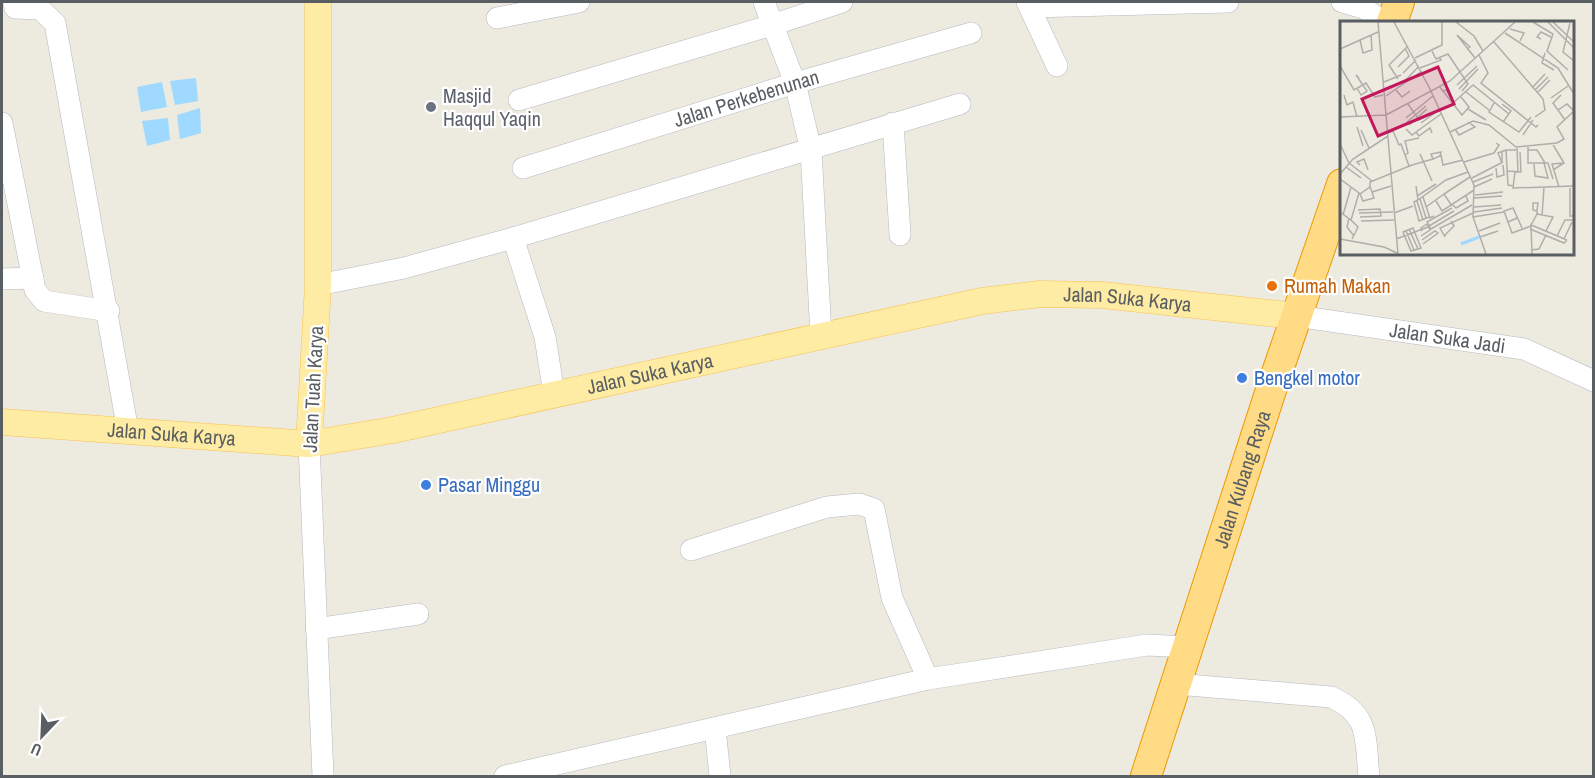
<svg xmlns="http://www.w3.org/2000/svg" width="1595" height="778" font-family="'Archivo Narrow',sans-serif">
  <rect width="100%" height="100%" fill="#edeae0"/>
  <path fill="#9fd9ff" d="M196,78L198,101L175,105L170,81Z
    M162,82L167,107L141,112L137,87Z
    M200,108L201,133L180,139L177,115Z
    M168,118L170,140L147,146L142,121Z"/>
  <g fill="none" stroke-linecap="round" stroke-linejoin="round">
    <g stroke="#b6b9be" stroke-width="22">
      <g id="minor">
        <path d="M14,2L15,8L40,9L55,23L128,431"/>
        <path d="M764,2L795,83L811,150L821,336"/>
        <path d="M1027,2L1057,66"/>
        <path d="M1342,2L1363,8L1385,22"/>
        <path d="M1030,7L1228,2"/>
        <path d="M497,18L579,2"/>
        <path d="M519,100L772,25L842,2"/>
        <path d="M2,123L35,290L44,301L109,311"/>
        <path d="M893,123L900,235"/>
        <path id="s1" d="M523,168L795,83L971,33"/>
        <path d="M513,238L545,337L554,394"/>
        <path d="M2,279L33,278"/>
        <path d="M318,285L404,268L513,238L960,104"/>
        <path id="s2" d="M1296,316L1524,349L1594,381"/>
        <path d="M309,444L323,776"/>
        <path d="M691,550L827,507L859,504L874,509L892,598L928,679"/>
        <path d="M316,629L418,614"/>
        <path d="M1176,684L1331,697C1370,714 1365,738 1369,776"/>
        <path d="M715,728L720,776"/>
        <path d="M505,776L928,679L1147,645L1188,647"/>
      </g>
    </g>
    <g stroke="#f9c24e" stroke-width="27">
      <g id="major">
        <path id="s3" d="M2,422L309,444L393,430L982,301L1040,294L1102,295L1296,316"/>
        <path d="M309,444L318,285V2"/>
      </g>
    </g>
    <g stroke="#e90" stroke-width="32">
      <g id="highway">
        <path d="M1392,22L1399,2"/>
        <path id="s4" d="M1146,776L1270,393L1342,184"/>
      </g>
    </g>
    <use href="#minor" stroke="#fff" stroke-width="21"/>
    <use href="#major" stroke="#ffeca4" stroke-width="26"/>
    <use href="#highway" stroke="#ffdb86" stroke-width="30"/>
  </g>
  <circle fill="#6b7280" stroke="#fff" stroke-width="2" cx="431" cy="107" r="6"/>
  <circle fill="#e8710a" stroke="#fff" stroke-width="2" cx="1272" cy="286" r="6"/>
  <g fill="#3f7fe0" stroke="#fff" stroke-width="2">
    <circle cx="1242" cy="378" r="6"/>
    <circle cx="426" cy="485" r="6"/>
  </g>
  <g text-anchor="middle" stroke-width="4.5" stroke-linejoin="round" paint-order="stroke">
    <g font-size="20" fill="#5b616d" stroke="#fff" text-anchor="start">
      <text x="443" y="103">Masjid<tspan x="443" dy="23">Haqqul Yaqin</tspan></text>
    </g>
    <g font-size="20" fill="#595e62" stroke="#fff">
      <text dy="7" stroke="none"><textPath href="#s1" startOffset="234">Jalan Perkebenunan</textPath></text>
      <text dy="7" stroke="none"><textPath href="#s3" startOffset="1142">Jalan Suka Karya</textPath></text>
      <text dy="7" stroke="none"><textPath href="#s2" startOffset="153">Jalan Suka Jadi</textPath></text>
      <text dy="7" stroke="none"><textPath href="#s3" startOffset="656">Jalan Suka Karya</textPath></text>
      <text transform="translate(313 389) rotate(-87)" y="7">Jalan Tuah Karya</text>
      <text dy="7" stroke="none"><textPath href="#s3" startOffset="170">Jalan Suka Karya</textPath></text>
      <text dy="7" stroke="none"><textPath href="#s4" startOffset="312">Jalan Kubang Raya</textPath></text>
    </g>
    <g font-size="20" fill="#c56008" stroke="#fff" text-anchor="start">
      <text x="1284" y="293">Rumah Makan</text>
    </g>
    <g font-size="20" fill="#366cbe" stroke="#fff" text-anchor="start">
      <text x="1254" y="385">Bengkel motor</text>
      <text x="438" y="492">Pasar Minggu</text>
    </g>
  </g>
  <g transform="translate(1340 21)">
    <rect width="234" height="234" fill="#edeae0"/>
    <path fill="none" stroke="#9fd9ff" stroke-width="3" d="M121,223L139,216"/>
    <path fill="none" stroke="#aeaeaa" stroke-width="1.5" d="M38,1L58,233M54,1L90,68M116,1L134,15L143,30M193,1L213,13L207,30L228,49M208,1L234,27M213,1L234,21M230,2L223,31L234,40M170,8L184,12L180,20M165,12L218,47L234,73M117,14L135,37M117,14L130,26L127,28M201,18L197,16L201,11L211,16M20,19L23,32L32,29L31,14M154,21L203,78L205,89L195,96M0,28L38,11M92,30L96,38L108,33L128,63L122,70M205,32L202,42L214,49M139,34L148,52L141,62L196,106L198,104M75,37L102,24V1M0,45L14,69L26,62L35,76L43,74M58,46L69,35L65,27M80,47L101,39L99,36M63,52L76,39M58,58L49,44L68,25M44,61L61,54M64,61L79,45M117,64L137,45M99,65L122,94L129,86L121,76M17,67L21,74L27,70L16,54L19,57M192,67L205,53M90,68L134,164L133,196L146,233M119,68L138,48M56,69L62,76L70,70M195,69L208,56M102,70L106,69L114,81M126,71L149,89M197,72L210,59M4,74L7,84L13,81L17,96M221,74L213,82L225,99M46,75L82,50M211,77L228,65M113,82L133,64L169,93M154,82L149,91L179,111L191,96M68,83L79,99L90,92M162,83L171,90L163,101M128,88L146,99M46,94L110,60L175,1M0,96L46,94M66,97L93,75M67,101L86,85M81,102L99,89M69,104L87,88M17,106L23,125M66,108L72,114L76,111L79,115L90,107L92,112M115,108L119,114L135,106L128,101M21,109L29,127M76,111L101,93M110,111L133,100L149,104L176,126L217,122L224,118L217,106L234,90L227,83L218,89M48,112L53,110L59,124M183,114L193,99M212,122L224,142L213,149M0,123L9,142M58,124L61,123L69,145M188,125V142H208L213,158M177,127L178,151M166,129L168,164L174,165M188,129H197L205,142M162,130V142L158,132L166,129H176M80,133L92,160M65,134L68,132L65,120L79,117M101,134L103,144L123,139M124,141L154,132L159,124L156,122M9,142L32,160M194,143L195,155L208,157L204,142M20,144L17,141L24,138L28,149M6,146L21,157M156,147L157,156L164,154L163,144M167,150L181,151L180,131M175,151L173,167L234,165M0,153L13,138L48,115M132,157L163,141M0,158L11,166L3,194M133,161L153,153M76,165L78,179L106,159L128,151M30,166V161L72,144L93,138L100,135L101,131L91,133L93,138M134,166L152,158M219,166L212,143L224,142M230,167V195H234M32,171L34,177L23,180L20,173L30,166L32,171L51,165M104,173L130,156M135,174L163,171M77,175L96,163M83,176L90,197L94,195M134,177L162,175M80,178L86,197M78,179L74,181L79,200L89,196M77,180L83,199M96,180L102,190L134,169M113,184L116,187L128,180L126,175M86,186L104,173L112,185M134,186L161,184M112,187L87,201L91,208L132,184M18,189L40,188L41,195L20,196M0,191L11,199L19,172L11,166M134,191L162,187M19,192L53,191M54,192L73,185M197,193L213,196L206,210M202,195L204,166M133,196L164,191M9,197L7,206L14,215M177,197L168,201L172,212L191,205M11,199L18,206L12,218M21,200L54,199M168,201L164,190L173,187L182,207M191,204L197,193V189L198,182H193V189L197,190M89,205L114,190M73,207L81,227L71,230L63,211ZM69,208L78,228M190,208L224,222L227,219M66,210L74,229M139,210L160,202M81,215L90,209L87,203L81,207L82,210M104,215L114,205L111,200M217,215L225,199H234M105,216L100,207L133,192M140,216L158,210M0,218L44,226L57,232M56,218L88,206M224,218L232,201M82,219L95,210L98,212L83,223M191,229L199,228L206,214M192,233L191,204L227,219"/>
    <path fill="#c2185b" fill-opacity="0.15" stroke="#c2185b" stroke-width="3" d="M98,46L114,83L38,115L22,78Z"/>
    <rect width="234" height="234" fill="none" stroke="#595e62" stroke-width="3"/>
  </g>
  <rect width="1595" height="778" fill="none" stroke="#595e62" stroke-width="6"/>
  <g transform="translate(42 736) rotate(203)" stroke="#ffffff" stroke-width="4.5" paint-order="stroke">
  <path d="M0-4.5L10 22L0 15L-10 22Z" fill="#595e62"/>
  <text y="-9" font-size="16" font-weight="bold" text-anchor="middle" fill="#595e62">U</text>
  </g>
</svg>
